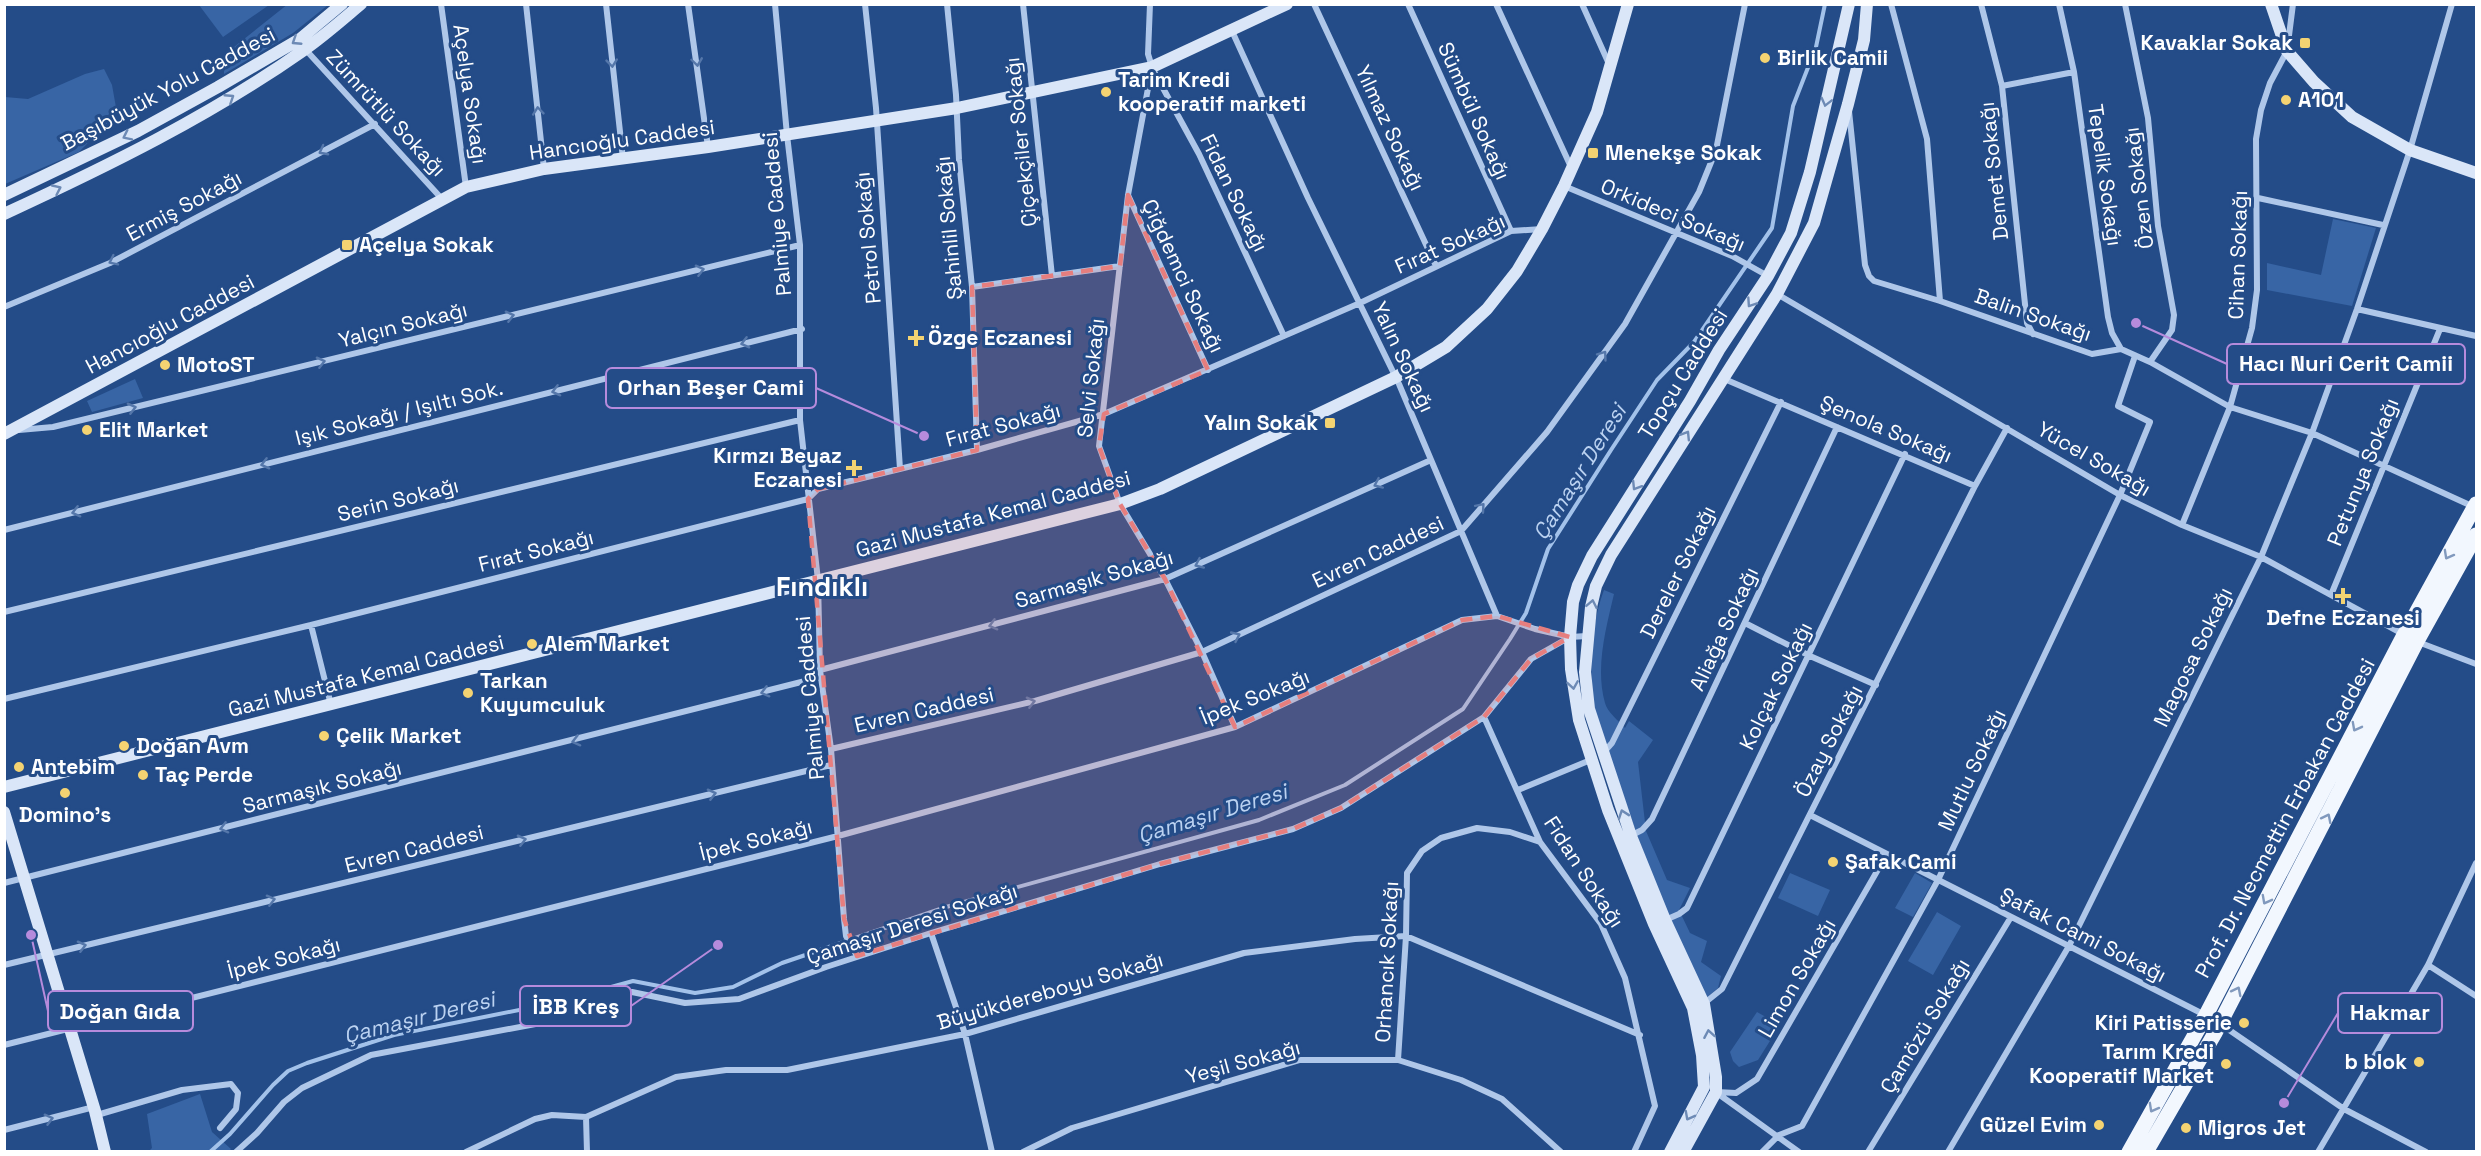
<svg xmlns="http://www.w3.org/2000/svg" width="2481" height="1156" font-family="'Space Grotesk',sans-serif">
  <rect width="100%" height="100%" fill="#244c88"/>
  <path fill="#3865a5" d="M288,4L328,5L293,33L224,74V55Z
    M199,5H269L223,37Z
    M104,69L112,85L117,113L79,152L5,184V97L28,99L85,74Z
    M2333,219L2376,228L2352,306L2267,290V263L2321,275Z
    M135,379L143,398L92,412L87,401Z
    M1604,590L1614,594C1606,628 1595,668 1605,703C1607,712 1619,721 1625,728L1629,721L1653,740L1638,762L1646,831L1667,880L1690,888L1679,910L1690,933L1707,941L1701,962L1721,976L1718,988L1706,998C1671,926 1642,853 1617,777C1609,755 1598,731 1594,707C1589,667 1590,628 1604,590Z
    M1790,873L1830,890L1818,916L1778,898Z
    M1915,873L1932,883L1913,917L1895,908Z
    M1937,912L1961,926L1933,975L1908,961Z
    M1757,1012L1780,1025L1758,1060L1739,1067L1733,1061L1730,1052Z
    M200,1094L212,1132L231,1149L228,1152L149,1151L152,1148L147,1114Z"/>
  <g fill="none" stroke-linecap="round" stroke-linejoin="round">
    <path stroke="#a3c2ea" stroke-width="4" d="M210,1152L230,1134L273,1085L288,1071L307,1063L394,1035L549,1004L633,981L695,993L733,987L782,963L946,907L1259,820L1345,785L1463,709L1510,639L1526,613L1548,549L1611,450L1657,380L1694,342L1772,228L1793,106L1816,47L1825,4"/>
    <path stroke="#afc7e9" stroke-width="6" d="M441,4L466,187
      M526,4L544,169
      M606,4L623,159
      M688,4L708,147
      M775,4L787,135L800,245V420L818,580L820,670L831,749L844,919L846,936L857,956
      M865,4L876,108L900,469
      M947,4L956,95L959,160L972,287L977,450
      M1023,4L1052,276
      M1150,4L1148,54L1152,67L1128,195L1099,446L1120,504L1165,579L1202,652L1235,727
      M1314,4L1436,266
      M1408,4L1511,231
      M1496,4L1571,167
      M1582,4L1609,64
      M1891,4L1927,139L1940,301
      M1981,4L2002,86L2027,323L2033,334
      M2059,4L2074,72L2108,317L2112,333L2121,349
      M2125,4L2148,118L2158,226L2174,315L2172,330L2150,362
      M1232,31L1308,198L1399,384L1497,616
      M305,49L442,199
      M1152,68L1199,154L1284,336
      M2002,86L2074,72
      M1849,111L1865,265L1869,276L1874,281L1940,301L2092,354L2121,349L2150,362L2230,407L2312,433L2474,507
      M1564,186L1732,256L1768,276
      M1128,195L1208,370
      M2258,198L2383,225
      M972,287L1120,266
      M1777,294L2120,495L2182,525L2261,557L2403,634
      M4,307L110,263L375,124
      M2357,309L2476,336
      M1722,378L1975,486
      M19,430L53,427L800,245
      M2182,525L2230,407L2252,328L2257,290L2256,139L2261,110L2270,83L2287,51L2293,4
      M4,530L802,329
      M2331,595L2440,329
      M4,612L800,420
      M1745,623L1810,656L1876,685
      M311,625L331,705
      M2418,642L2476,664
      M820,670L1165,579L1431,460
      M4,699L311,625L808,499L818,489L977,450L1104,414L1360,303L1511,231L1542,229
      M1484,717L1540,842L1601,924L1625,978L1655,1106L1634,1152
      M831,749L1035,701L1202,652L1461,531L1547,432L1625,324L1699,192L1716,150L1745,4
      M1604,752L1612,743L1781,402
      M1518,790L1593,759
      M1810,815L2205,1015
      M1630,836L1642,830L1652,819L1837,427
      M4,883L821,677
      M1663,921L1679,914L1687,908L1905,454
      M931,933L965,1034L992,1152
      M4,965L831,765
      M2428,965L2476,996
      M1702,1005L1722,989L1975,486L2007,428
      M2219,1023L2344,1109L2426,1152
      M4,1045L838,836L1235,727L1462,620L1497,616L1535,629L1570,637L1587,636
      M1398,1060L1406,936L1407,873L1422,851L1441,838L1477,828L1510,832L1540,842
      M1716,1092L1736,1093L1757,1079L1887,854
      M1717,1093L1799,1152
      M97,1115L182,1090L231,1084L238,1093L236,1109L220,1128
      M586,1117L587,1152
      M4,1130L94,1107
      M236,1152L257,1133L284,1102L302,1088L371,1055L562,1019L632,992L685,1003L739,999L826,967L931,933L1160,864L1293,829L1341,808L1484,717L1531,659L1570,637
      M466,1152L535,1119L552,1115L586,1117L676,1077L726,1070H787L965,1034L1244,953L1355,939L1406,936L1640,1035
      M1023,1152L1072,1128L1300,1060H1398L1461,1080L1502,1099L1561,1152
      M1762,1152L1779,1135L1802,1126L1938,880L2120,495L2150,422L2118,406L2135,356
      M1868,1152L2011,917
      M1948,1152L2069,946L2261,557L2312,433L2357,309L2410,150L2452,4
      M2318,1152L2428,965L2476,863"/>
    <path stroke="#dae6f8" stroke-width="12" d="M2271,4L2287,51L2314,82L2352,117L2410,150L2476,173
      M4,195L138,131L218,87L300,39L342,4
      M4,214C108,166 210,116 304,50C324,36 342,20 361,4
      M4,434L466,187L544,169L708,147L957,108L1152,67L1287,4
      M4,787L1120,504L1160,489L1396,377L1446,347L1487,309L1517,271L1542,229L1564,186L1597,112L1628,4
      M4,812L95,1111L105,1152
      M1670,1152L1704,1087L1702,1055L1693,1008L1654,924L1608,810L1579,720L1571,669L1570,637L1573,602L1578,585L1592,556L1690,401L1719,350L1768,276L1791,233L1810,172L1849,4
      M1683,1152L1716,1092V1077L1704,1004L1665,920L1631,836L1589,709L1585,672L1591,607L1596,586L1611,555L1777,294L1814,223L1848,104L1864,40L1867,4"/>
    <path stroke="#f2f7fe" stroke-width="15" d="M2129,1152L2206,1015L2404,635L2476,504
      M2146,1152L2215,1033L2417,641L2476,535"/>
  </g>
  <defs><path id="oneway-chevron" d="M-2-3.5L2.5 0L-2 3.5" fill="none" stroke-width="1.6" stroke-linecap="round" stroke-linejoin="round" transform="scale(1.5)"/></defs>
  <g stroke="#6d8ab5">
    <use href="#oneway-chevron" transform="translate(296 41) rotate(147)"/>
    <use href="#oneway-chevron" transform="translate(230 98) rotate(-33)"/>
    <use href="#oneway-chevron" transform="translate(1826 102) rotate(104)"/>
    <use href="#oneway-chevron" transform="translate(127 136) rotate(154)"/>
    <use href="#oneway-chevron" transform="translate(57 189) rotate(-25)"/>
    <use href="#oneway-chevron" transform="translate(1751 303) rotate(124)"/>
    <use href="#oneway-chevron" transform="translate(1686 435) rotate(-58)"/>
    <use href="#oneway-chevron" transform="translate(1636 486) rotate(122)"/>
    <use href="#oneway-chevron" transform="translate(1592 604) rotate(-79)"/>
    <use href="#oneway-chevron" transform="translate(1573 685) rotate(81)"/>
    <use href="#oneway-chevron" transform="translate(1623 814) rotate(-109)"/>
    <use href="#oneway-chevron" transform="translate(1709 1034) rotate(-100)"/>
    <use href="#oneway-chevron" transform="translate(1689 1116) rotate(118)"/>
  </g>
  <g stroke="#57a">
    <use href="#oneway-chevron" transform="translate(697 62) rotate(82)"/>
    <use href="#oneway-chevron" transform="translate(612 63) rotate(84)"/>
    <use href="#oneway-chevron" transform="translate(538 111) rotate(-96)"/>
    <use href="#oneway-chevron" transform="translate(323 151) rotate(152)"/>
    <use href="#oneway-chevron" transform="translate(113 261) rotate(154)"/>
    <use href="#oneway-chevron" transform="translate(700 270) rotate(-14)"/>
    <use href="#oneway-chevron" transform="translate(510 316) rotate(-14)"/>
    <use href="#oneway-chevron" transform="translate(745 343) rotate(166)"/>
    <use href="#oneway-chevron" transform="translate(1603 355) rotate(-54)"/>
    <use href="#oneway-chevron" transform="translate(321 362) rotate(-14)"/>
    <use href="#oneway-chevron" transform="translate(556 391) rotate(166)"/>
    <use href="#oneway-chevron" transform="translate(132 408) rotate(-14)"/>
    <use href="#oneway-chevron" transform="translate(265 464) rotate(166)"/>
    <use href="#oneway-chevron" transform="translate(1378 484) rotate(156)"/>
    <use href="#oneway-chevron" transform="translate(1481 507) rotate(-49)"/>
    <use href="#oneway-chevron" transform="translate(76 512) rotate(166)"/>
    <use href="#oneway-chevron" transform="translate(1199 564) rotate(156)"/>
    <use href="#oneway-chevron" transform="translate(993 625) rotate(165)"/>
    <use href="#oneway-chevron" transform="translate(1236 636) rotate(-25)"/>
    <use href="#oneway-chevron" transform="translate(765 692) rotate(165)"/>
    <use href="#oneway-chevron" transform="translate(1031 702) rotate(-14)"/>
    <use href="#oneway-chevron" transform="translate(576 741) rotate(166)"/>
    <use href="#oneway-chevron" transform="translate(712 794) rotate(-14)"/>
    <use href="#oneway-chevron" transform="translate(224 828) rotate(166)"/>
    <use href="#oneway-chevron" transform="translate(522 840) rotate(-14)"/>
    <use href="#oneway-chevron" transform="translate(271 900) rotate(-14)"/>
    <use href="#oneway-chevron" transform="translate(82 946) rotate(-14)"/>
    <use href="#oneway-chevron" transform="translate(49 1119) rotate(-15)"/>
  </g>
  <g stroke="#8199bd">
    <use href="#oneway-chevron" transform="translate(2448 555) rotate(119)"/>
    <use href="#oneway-chevron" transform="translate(2356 727) rotate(118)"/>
    <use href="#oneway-chevron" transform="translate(2327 818) rotate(-63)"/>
    <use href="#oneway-chevron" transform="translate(2266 900) rotate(118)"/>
    <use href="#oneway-chevron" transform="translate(2237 991) rotate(-63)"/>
    <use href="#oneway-chevron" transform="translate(2153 1108) rotate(119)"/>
  </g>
  <path fill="#e67e7e" fill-opacity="0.2" stroke="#e67e7e" stroke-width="4.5" stroke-dasharray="12 8" stroke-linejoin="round" d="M1128,195L1208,370L1104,414L1099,446L1120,504L1165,579L1235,727L1462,620L1497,616L1570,637L1531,659L1484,717L1341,808L1293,829L1160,864L857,956L844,919L808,499L818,489L977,450L972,287L1120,266Z"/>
  <g fill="#f4d372" stroke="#244c88" stroke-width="2">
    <rect x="2299" y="37" width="12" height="12" rx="3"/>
    <circle cx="1765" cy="58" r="6"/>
    <circle cx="1106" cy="92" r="6"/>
    <circle cx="2286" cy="100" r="6"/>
    <rect x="1587" y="147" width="12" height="12" rx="3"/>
    <rect x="341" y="239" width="12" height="12" rx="3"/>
    <path d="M913 329h6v6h6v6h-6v6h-6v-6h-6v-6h6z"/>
    <circle cx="165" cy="365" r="6"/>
    <rect x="1324" y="417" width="12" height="12" rx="3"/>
    <circle cx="87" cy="430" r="6"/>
    <path d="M851 459h6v6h6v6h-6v6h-6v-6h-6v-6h6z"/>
    <path d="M2340 587h6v6h6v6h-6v6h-6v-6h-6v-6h6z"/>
    <circle cx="532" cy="644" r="6"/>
    <circle cx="468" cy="693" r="6"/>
    <circle cx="324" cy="736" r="6"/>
    <circle cx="124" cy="746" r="6"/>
    <circle cx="19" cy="767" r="6"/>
    <circle cx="143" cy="775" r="6"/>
    <circle cx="65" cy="793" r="6"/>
    <circle cx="1833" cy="862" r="6"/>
    <circle cx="2244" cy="1023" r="6"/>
    <circle cx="2419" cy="1062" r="6"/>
    <circle cx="2226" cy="1064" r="6"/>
    <circle cx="2099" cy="1125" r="6"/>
    <circle cx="2186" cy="1128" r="6"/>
  </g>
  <g text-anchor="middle" stroke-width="6" stroke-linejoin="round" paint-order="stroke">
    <g font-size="21" font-weight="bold" fill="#fff" stroke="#244c88" text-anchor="start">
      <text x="2293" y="50" text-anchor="end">Kavaklar Sokak</text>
      <text x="1777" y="65">Birlik Camii</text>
      <text x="1118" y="87">Tarim Kredi<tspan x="1118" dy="24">kooperatif marketi</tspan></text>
      <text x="2298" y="107">A101</text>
      <text x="1605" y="160">Menekşe Sokak</text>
      <text x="359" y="252">Açelya Sokak</text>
      <text x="928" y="345">Özge Eczanesi</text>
      <text x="177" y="372">MotoST</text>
      <text x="1318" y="430" text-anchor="end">Yalın Sokak</text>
      <text x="99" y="437">Elit Market</text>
      <text x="842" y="463" text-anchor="end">Kırmzı Beyaz<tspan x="842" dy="24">Eczanesi</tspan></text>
      <text x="2343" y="625" text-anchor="middle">Defne Eczanesi</text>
      <text x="544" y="651">Alem Market</text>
      <text x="480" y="688">Tarkan<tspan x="480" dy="24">Kuyumculuk</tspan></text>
      <text x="336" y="743">Çelik Market</text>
      <text x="136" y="753">Doğan Avm</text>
      <text x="31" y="774">Antebim</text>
      <text x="155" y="782">Taç Perde</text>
      <text x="65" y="822" text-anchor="middle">Domino's</text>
      <text x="1845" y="869">Şafak Cami</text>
      <text x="2232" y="1030" text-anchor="end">Kiri Patisserie</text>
      <text x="2214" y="1059" text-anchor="end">Tarım Kredi<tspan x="2214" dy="24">Kooperatif Market</tspan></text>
      <text x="2407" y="1069" text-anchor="end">b blok</text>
      <text x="2087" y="1132" text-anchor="end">Güzel Evim</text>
      <text x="2198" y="1135">Migros Jet</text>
    </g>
    <g font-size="21" fill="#fff" stroke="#244c88">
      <text transform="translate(168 89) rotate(-28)" y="7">Başıbüyük Yolu Caddesi</text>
      <text transform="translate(470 94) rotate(82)" y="7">Açelya Sokağı</text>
      <text transform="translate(1474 111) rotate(66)" y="7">Sümbül Sokağı</text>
      <text transform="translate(386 113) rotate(47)" y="7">Zümrütlü Sokağı</text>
      <text transform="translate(1390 128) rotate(65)" y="7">Yılmaz Sokağı</text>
      <text transform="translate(622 140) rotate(-8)" y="7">Hancıoğlu Caddesi</text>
      <text transform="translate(1021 142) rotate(-96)" y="7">Çiçekçiler Sokağı</text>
      <text transform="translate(1994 171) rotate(-96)" y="7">Demet Sokağı</text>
      <text transform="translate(2105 175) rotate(82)" y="7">Tepelik Sokağı</text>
      <text transform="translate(2139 188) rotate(-97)" y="7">Özen Sokağı</text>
      <text transform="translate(1234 193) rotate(64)" y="7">Fidan Sokağı</text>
      <text transform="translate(184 206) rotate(-28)" y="7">Ermiş Sokağı</text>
      <text transform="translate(777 214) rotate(-95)" y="7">Palmiye Caddesi</text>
      <text transform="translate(1673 215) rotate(23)" y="7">Orkideci Sokağı</text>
      <text transform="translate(949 228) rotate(-95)" y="7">Şahinlil Sokağı</text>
      <text transform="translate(868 238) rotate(-95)" y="7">Petrol Sokağı</text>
      <text transform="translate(1450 244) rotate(-24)" y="7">Fırat Sokağı</text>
      <text transform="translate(2238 255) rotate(-88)" y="7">Cihan Sokağı</text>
      <text transform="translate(1183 276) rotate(65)" y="7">Çiğdemci Sokağı</text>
      <text transform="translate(2033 315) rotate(19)" y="7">Balin Sokağı</text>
      <text transform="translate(170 324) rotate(-28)" y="7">Hancıoğlu Caddesi</text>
      <text transform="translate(403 325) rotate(-14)" y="7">Yalçın Sokağı</text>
      <text transform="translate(1403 357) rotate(65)" y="7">Yalın Sokağı</text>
      <text transform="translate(1683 374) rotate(-58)" y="7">Topçu Caddesi</text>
      <text transform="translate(1091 378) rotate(-84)" y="7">Selvi Sokağı</text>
      <text transform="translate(399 413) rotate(-14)" y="7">Işık Sokağı / Işıltı Sok.</text>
      <text transform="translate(1003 425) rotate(-15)" y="7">Fırat Sokağı</text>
      <text transform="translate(1886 429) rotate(23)" y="7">Şenola Sokağı</text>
      <text transform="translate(2094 459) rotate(30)" y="7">Yücel Sokağı</text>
      <text transform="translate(2363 472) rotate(-68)" y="7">Petunya Sokağı</text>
      <text transform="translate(398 500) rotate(-14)" y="7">Serin Sokağı</text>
      <text transform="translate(993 514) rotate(-15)" y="7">Gazi Mustafa Kemal Caddesi</text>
      <text transform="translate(536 551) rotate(-14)" y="7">Fırat Sokağı</text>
      <text transform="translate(1378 552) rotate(-25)" y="7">Evren Caddesi</text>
      <text transform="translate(1678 572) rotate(-64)" y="7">Dereler Sokağı</text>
      <text transform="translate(1094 579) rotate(-16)" y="7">Sarmaşık Sokağı</text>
      <text transform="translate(1724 629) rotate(-65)" y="7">Aliağa Sokağı</text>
      <text transform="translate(2193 657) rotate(-64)" y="7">Magosa Sokağı</text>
      <text transform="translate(366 676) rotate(-14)" y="7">Gazi Mustafa Kemal Caddesi</text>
      <text transform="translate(1776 686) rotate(-64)" y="7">Kolçak Sokağı</text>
      <text transform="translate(1255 697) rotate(-22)" y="7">İpek Sokağı</text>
      <text transform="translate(810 698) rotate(-95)" y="7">Palmiye Caddesi</text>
      <text transform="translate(924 710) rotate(-13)" y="7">Evren Caddesi</text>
      <text transform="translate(1829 741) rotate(-63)" y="7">Özay Sokağı</text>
      <text transform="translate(1972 770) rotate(-65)" y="7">Mutlu Sokağı</text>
      <text transform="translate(322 787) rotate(-14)" y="7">Sarmaşık Sokağı</text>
      <text transform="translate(2285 818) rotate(-62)" y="7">Prof. Dr. Necmettin Erbakan Caddesi</text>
      <text transform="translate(756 840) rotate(-14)" y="7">İpek Sokağı</text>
      <text transform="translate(414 849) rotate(-14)" y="7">Evren Caddesi</text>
      <text transform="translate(1584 872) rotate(57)" y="7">Fidan Sokağı</text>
      <text transform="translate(912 924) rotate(-18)" y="7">Çamaşır Deresi Sokağı</text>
      <text transform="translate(2083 935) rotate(27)" y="7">Şafak Cami Sokağı</text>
      <text transform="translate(284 958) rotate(-14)" y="7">İpek Sokağı</text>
      <text transform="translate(1387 962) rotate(-87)" y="7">Orhancık Sokağı</text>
      <text transform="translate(1797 978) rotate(-60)" y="7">Limon Sokağı</text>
      <text transform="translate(1050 991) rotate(-16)" y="7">Büyükdereboyu Sokağı</text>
      <text transform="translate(1925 1026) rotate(-59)" y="7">Çamözü Sokağı</text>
      <text transform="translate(1243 1062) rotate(-15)" y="7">Yeşil Sokağı</text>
    </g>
    <g font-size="22" font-style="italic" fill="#bbd2f1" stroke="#244c88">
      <text transform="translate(1579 472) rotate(-58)" y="8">Çamaşır Deresi</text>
      <text transform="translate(1212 813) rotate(-17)" y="8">Çamaşır Deresi</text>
      <text transform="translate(419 1017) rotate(-14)" y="8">Çamaşır Deresi</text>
    </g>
    <g font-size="27" font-weight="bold" fill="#fff" stroke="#244c88">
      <text x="822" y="596">Fındıklı</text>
    </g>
  </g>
  <path fill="none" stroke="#b68bdc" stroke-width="2" d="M2136 323L2227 364M924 436L816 388M718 945L631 1006M31 935L48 1011M2284 1103L2338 1013"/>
  <g fill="#b68bdc" stroke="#244c88" stroke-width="2">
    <circle cx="2136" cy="323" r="6"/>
    <circle cx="924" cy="436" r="6"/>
    <circle cx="718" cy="945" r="6"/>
    <circle cx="31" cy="935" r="6"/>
    <circle cx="2284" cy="1103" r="6"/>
  </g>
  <g fill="#244c88" stroke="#b68bdc" stroke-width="2">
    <rect x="2227" y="344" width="238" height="40" rx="6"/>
    <rect x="606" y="368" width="210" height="40" rx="6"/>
    <rect x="520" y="986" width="111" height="40" rx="6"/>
    <rect x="48" y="991" width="145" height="40" rx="6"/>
    <rect x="2338" y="993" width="104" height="40" rx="6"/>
  </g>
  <g font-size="22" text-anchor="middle" font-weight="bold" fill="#fff">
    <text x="2346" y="371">Hacı Nuri Cerit Camii</text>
    <text x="711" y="395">Orhan Beşer Cami</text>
    <text x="576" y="1014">İBB Kreş</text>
    <text x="120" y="1019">Doğan Gıda</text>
    <text x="2390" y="1020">Hakmar</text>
  </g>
  <rect width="2481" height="1156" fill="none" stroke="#ffffff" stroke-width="12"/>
</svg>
